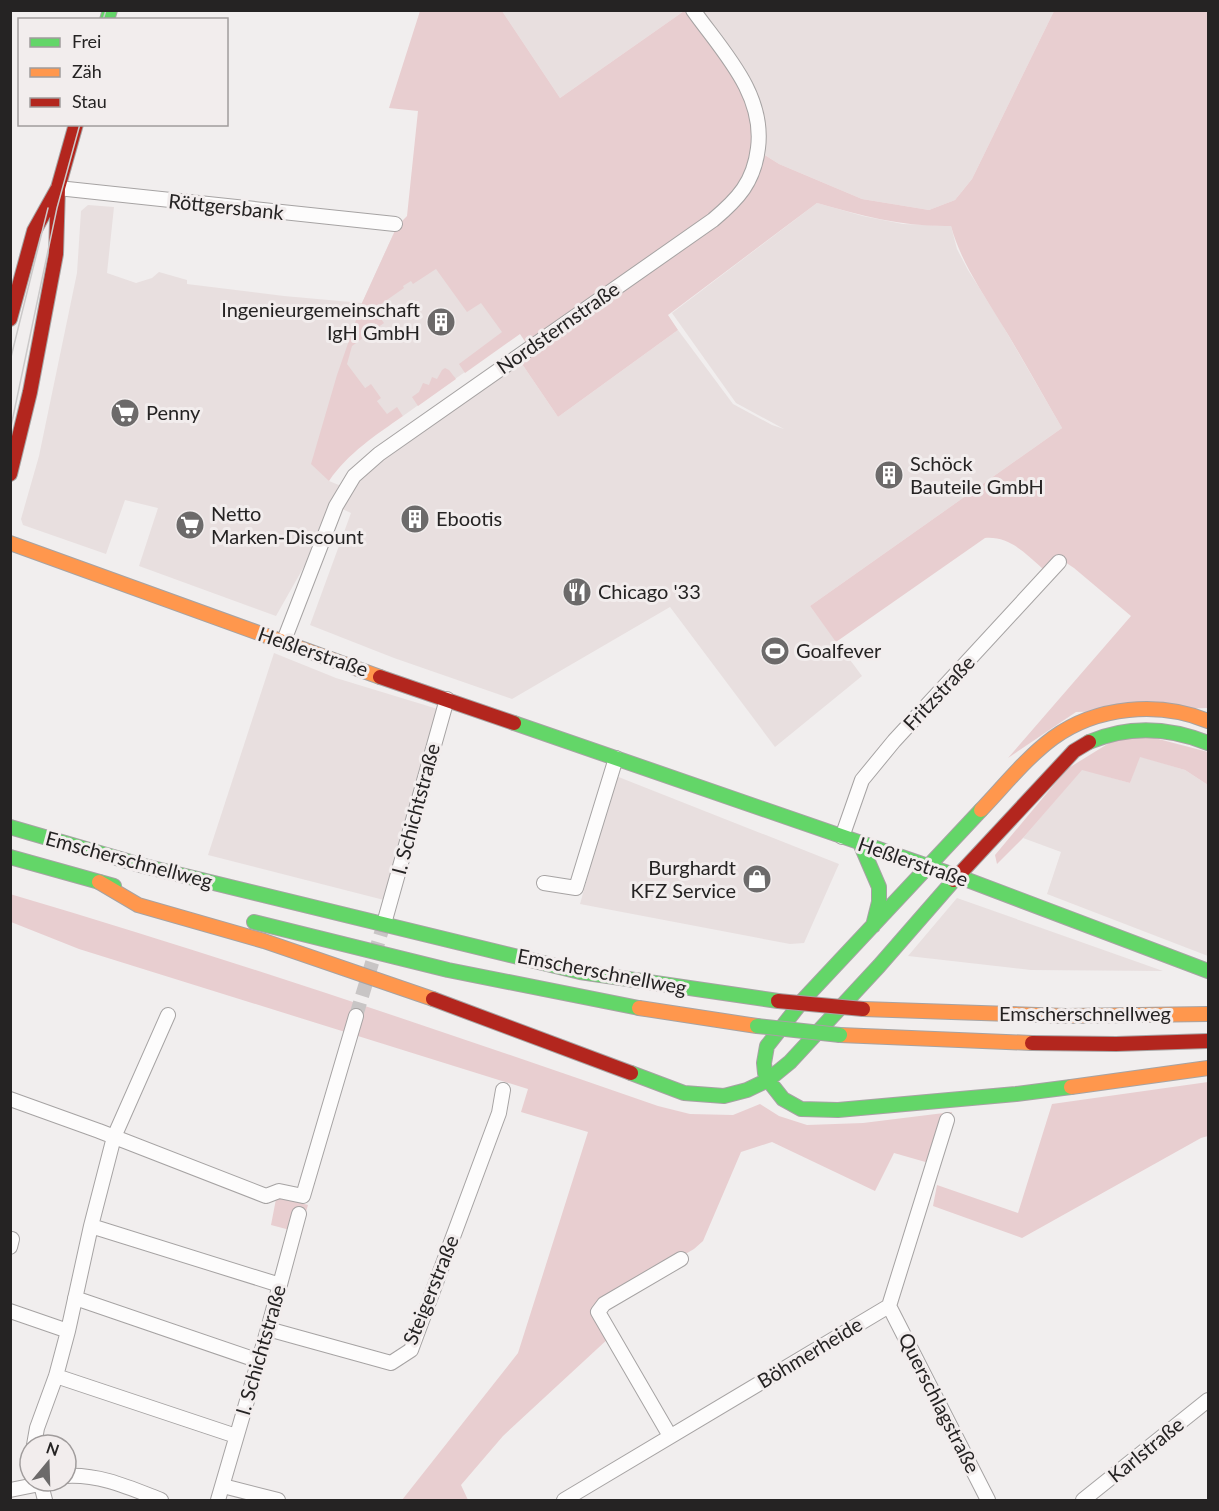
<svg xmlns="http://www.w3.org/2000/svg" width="1219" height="1511" font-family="Lato,sans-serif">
  <rect width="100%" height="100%" fill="#f1eeee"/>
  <path fill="#e8dfdf" d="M502,11H684L560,98Z
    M696,11H1054L972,179L955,200L929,210L862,199L779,164L760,152Z
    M817,203L863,216L903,224L951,226L957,249L968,270L1000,321L1062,428L810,606L862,676L775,747L670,607L512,699L394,658L310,625L351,513L338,507L355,477L520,361L558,417L678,330L733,404L772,425L784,429L736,403L672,313Z
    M88,205L114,207L107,273L136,283L152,278L159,272L187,280V284L284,296L362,303L393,235L400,236L520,333L403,416L397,408L387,415L377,401L370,385L365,388L329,481L346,488L328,524L276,616L139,566L158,508L125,500L106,554L23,525L21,519L39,456L77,273L81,211Z
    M274,653L336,678L441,710L384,900L208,855Z
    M1139,756L1185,770L1208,785V956L1047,894L1061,852L1023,838L1082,769L1130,783Z
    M616,776L839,864L804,943L790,944L580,904Z
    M957,898L1163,971L1031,970L908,956Z"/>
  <path fill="#e8ced0" d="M420,11H502L560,98L684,11H691L743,84L757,150L731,204L528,346L520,334L465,373L459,364L502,332L481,303L467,312L436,269L413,284L411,281L403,286L404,288L374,309L384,323L352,346L347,364L365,388L371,384L381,398L377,401L387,414L397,407L403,416C376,435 348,453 329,481L311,464L337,375L362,303L393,235L397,226L407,216L418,111L389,108Z
    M1054,11H1208V708L1076,712L1008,758L1131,616L1074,568L1056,556L1043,569C1026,554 1010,536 985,538L836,642L810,606L1062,428C1041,392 1021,355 999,320C980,288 961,262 951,226C904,227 862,216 817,203L668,315L678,330L558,417L520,361L715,221L760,152L779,164L862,199L929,210L955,200L972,179Z
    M445,368L449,370L456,379L418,406L412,397L419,392L423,383L429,385L432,377L437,379L442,370Z
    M1147,736L1208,752V785L1185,770L1140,757L1130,783L1082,770L1023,838L997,864L995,855L1067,769L1114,740Z
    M10,894C230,959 442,1031 658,1106L690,1114L733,1115L760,1104L779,1116L807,1125L863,1123L952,1112L936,1165L894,1153L875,1191L772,1142L741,1152L703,1241L694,1249L602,1303L610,1337L503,1436L461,1485L468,1500H402L518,1353L588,1132L521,1112L528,1089L79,949L11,922Z
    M1208,1082V1136L1201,1138L1022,1238L933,1206L937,1185L1018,1213L1052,1104Z
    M281,1197L308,1205L305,1215L290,1230L271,1225L276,1199Z"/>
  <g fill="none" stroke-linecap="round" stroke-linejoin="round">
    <path stroke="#c8c5c5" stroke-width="14" stroke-dasharray="14 7" stroke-linecap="butt" d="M356,1016L385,920"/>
    <g stroke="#a6a3a3" stroke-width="16">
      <path id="street" d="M58,188L395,224
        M283,643L336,506L354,476L379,454L713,220C738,199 754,182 758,148C765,94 723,52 693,10
        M842,837L862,780L894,741L1059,562
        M544,883L576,888L616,758
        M385,920L447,699
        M10,1099L99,1131L266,1196L279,1191L303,1196L356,1016
        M91,1226L280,1285
        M10,1247L12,1239
        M75,1298L259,1361
        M889,1306L988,1500
        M10,1311L68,1331
        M268,1329L391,1363L411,1350L499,1113L503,1090
        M56,1376L236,1436
        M670,1436L598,1312L604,1304L681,1259
        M34,1445L37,1428L56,1376L68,1331L91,1226L114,1137L168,1015
        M66,1476C100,1474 130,1488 161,1500
        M40,1481L45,1500
        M223,1486L278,1500
        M10,1490L40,1484L45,1481
        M218,1500L268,1329L299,1214
        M564,1500L889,1306L947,1120
        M1083,1500L1208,1400"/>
    </g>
    <g stroke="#a6a3a3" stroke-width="16">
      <path id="fast" d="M107,20L110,10
        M514,723L957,876L1208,971
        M1089,742C1129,725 1168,727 1208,743
        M981,810L804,999L767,1046L764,1063L765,1073L768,1080L783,1099L801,1109L838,1110L1016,1094L1071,1087
        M10,827L144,866L580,972L778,1001
        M860,843L879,887V902L873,926
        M10,857L114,886
        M254,922L448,970L639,1008
        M631,1073L684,1093L724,1096L747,1090L768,1080L790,1062L879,966L954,880"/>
    </g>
    <g stroke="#a6a3a3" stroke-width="16">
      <path id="slow" d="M10,543L380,677
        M981,810C1004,786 1026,758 1053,738C1097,706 1159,701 1208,721
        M99,882L138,905L264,941L433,999
        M639,1008L757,1026
        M863,1009L1066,1016L1208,1014
        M840,1035L1032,1043
        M1071,1087L1208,1068"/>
    </g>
    <g stroke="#a6a3a3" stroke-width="16">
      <path id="jam" d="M10,319L34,231L58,188L76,124
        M10,474L30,392L56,254L58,188
        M380,677L514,723
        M954,880L1074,751L1089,742
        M433,999L631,1073
        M1032,1043L1116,1044L1208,1041"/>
    </g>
    <use href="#street" stroke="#fdfcfc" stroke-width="14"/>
    <use href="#fast" stroke="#63d668" stroke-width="14"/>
    <use href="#slow" stroke="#ff974d" stroke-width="14"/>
    <use href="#jam" stroke="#b3261e" stroke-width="14"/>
    <path stroke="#cbc9c9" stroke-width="1.5" d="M103,20L106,10
      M10,361L48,208
      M10,431L57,208L80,124"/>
    <g stroke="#a6a3a3" stroke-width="16" stroke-linecap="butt">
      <path id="fast-bridge" d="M757,1026L840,1035"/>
    </g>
    <g stroke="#a6a3a3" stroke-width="16" stroke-linecap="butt">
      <path id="jam-bridge" d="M778,1001L863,1009"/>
    </g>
    <use href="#fast-bridge" stroke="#63d668" stroke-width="14"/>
    <use href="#jam-bridge" stroke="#b3261e" stroke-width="14"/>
  </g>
  <defs>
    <g id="building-disc" transform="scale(1.5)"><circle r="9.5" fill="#6c6a6a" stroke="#f2eded"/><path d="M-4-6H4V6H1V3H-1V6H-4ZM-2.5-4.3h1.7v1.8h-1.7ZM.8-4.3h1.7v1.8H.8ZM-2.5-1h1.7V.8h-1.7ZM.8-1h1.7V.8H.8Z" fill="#fff"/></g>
    <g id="supermarket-disc" transform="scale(1.5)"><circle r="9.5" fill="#6c6a6a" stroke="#f2eded"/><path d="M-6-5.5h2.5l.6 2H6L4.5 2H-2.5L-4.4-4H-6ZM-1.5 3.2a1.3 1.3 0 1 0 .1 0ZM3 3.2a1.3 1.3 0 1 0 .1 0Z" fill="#fff"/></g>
    <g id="restaurant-disc" transform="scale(1.5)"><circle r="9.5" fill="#6c6a6a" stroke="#f2eded"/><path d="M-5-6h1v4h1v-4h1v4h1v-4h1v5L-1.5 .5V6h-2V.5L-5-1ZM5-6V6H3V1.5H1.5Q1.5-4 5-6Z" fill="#fff"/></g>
    <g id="stadium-disc" transform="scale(1.5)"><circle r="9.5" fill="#6c6a6a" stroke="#f2eded"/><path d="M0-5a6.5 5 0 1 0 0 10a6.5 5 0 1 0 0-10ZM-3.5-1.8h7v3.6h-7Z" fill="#fff"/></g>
    <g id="shop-disc" transform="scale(1.5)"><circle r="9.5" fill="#6c6a6a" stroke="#f2eded"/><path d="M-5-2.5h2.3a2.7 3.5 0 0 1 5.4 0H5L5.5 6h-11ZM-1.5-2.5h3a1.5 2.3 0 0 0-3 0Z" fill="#fff"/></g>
  </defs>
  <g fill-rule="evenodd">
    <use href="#building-disc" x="441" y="322"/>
    <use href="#supermarket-disc" x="125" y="413"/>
    <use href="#building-disc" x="889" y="475"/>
    <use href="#building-disc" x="415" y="519"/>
    <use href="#supermarket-disc" x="190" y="525"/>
    <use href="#restaurant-disc" x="577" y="592"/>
    <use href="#stadium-disc" x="775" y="651"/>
    <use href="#shop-disc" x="757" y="879"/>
  </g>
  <g text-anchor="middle" stroke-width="6" stroke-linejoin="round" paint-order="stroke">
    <g font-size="20" fill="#252323" stroke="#f2eded">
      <text transform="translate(226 207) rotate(6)" y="7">Röttgersbank</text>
      <text transform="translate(558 328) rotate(-35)" y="7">Nordsternstraße</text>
      <text transform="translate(313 652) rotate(19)" y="7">Heßlerstraße</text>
      <text transform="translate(939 693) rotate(-47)" y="7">Fritzstraße</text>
      <text transform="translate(416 809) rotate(-75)" y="7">I. Schichtstraße</text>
      <text transform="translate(129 860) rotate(15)" y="7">Emscherschnellweg</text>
      <text transform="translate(913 862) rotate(19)" y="7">Heßlerstraße</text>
      <text transform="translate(602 972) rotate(11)" y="7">Emscherschnellweg</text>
      <text x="1085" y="1021">Emscherschnellweg</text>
      <text transform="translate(431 1290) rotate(-68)" y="7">Steigerstraße</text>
      <text transform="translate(261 1350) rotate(-74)" y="7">I. Schichtstraße</text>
      <text transform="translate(810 1353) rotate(-31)" y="7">Böhmerheide</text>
      <text transform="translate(939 1403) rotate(63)" y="7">Querschlagstraße</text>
      <text transform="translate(1146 1450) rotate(-39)" y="7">Karlstraße</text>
    </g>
    <g font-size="20" fill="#252323" stroke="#f2eded" text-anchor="start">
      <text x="420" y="317" text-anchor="end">Ingenieurgemeinschaft<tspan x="420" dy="23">IgH GmbH</tspan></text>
      <text x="146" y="420">Penny</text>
      <text x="910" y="471">Schöck<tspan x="910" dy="23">Bauteile GmbH</tspan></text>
      <text x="211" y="521">Netto<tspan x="211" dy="23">Marken-Discount</tspan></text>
      <text x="436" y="526">Ebootis</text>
      <text x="598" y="599">Chicago '33</text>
      <text x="796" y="658">Goalfever</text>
      <text x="736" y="875" text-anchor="end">Burghardt<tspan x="736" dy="23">KFZ Service</tspan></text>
    </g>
  </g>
  <rect width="1219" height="1511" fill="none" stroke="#252323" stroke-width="24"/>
  <rect x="18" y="18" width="210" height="108" fill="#f2eded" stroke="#a09c9c" stroke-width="1.5"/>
  <rect x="30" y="38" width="30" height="9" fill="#63d668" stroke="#a09c9c" stroke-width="1.5"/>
  <text x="72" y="48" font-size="18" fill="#252323">Frei</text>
  <rect x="30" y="68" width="30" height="9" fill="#ff974d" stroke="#a09c9c" stroke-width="1.5"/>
  <text x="72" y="78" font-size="18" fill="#252323">Zäh</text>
  <rect x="30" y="98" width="30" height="9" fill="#b3261e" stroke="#a09c9c" stroke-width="1.5"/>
  <text x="72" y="108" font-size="18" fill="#252323">Stau</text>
  <g transform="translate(48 1463) rotate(19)"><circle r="28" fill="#f2eded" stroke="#a09c9c" stroke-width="1.5"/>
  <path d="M0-4.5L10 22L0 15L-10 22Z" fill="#6c6a6a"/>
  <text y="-9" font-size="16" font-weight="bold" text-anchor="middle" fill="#252323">N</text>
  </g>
</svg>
